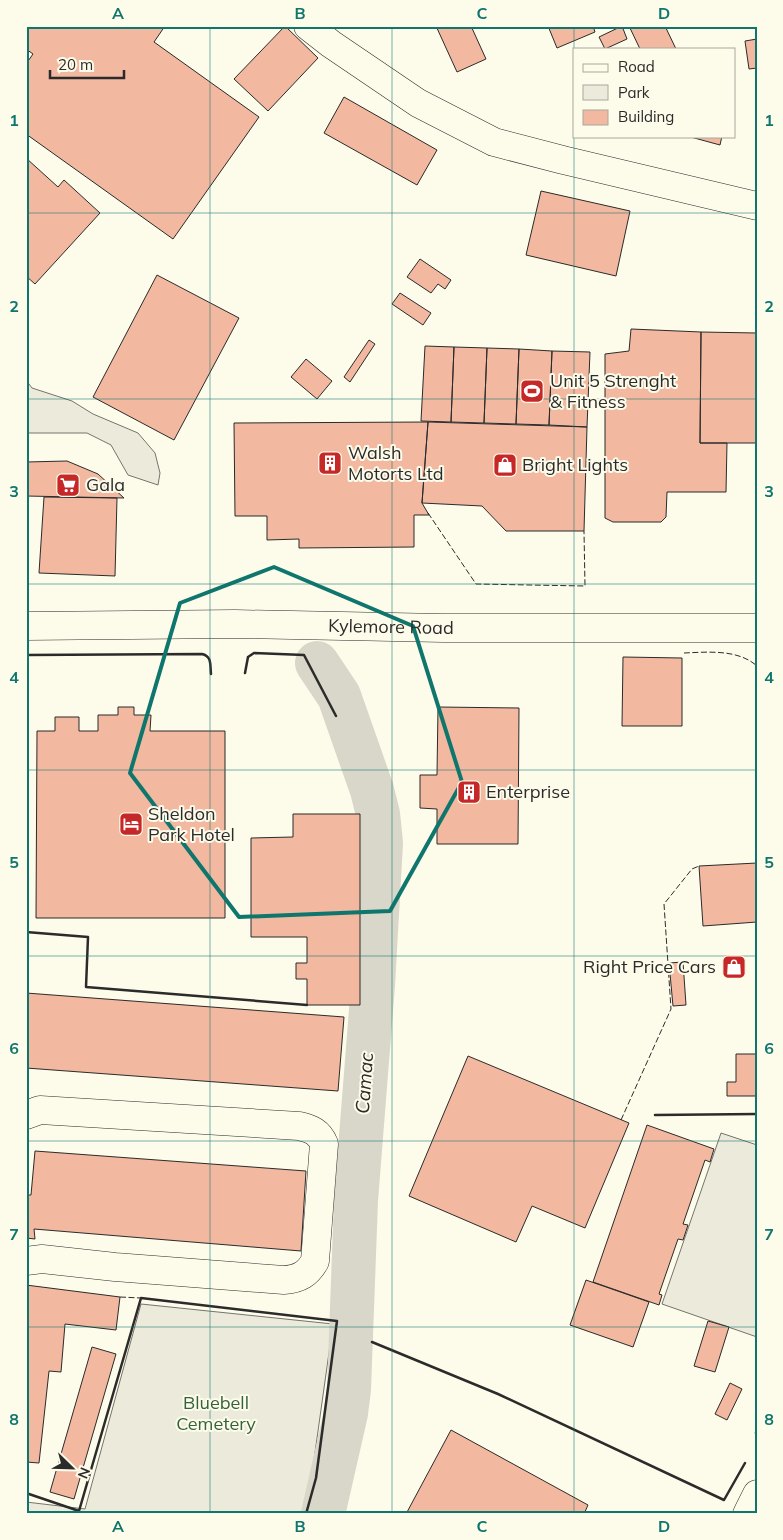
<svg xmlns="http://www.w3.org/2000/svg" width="783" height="1540" font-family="Mulish,sans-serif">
  <rect width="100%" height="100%" fill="#fdfbea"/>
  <path fill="#ecebdb" stroke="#74746e" d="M26,380L32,388L72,401L93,414L138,433L155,453L160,473L158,485L128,475L111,445L87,433H26Z
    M141,1304L333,1324L311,1481L303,1514H26V1502L85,1509Z"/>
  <path fill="#eceadb" stroke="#74746e" d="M721,1133L757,1145V1337L662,1304Z"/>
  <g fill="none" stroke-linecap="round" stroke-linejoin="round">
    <path stroke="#d8d7c9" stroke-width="44" d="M317,663L339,696L372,790L378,814L381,843L373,985L356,1200L349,1389L346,1413L323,1514"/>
  </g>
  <path fill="#f2b8a0" stroke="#2b2b2b" d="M26,26H165L154,42L259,117L173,239L26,134V64L33,54L26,49Z
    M285,26L318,58L268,111L234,79Z
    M436,26H471L486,59L457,72Z
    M548,26H593L595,32L557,48Z
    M622,26L627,39L605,49L599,37Z
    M629,26H665L676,49H640Z
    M757,39V68L749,69L745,41Z
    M344,97L437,150L417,185L324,133Z
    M687,136H722L720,145Z
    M26,158L58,187L64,180L100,213L35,284L26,276Z
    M541,191L630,211L616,276L526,255Z
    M420,259L451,280L445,289L438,284L431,293L407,277Z
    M157,275L239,318L174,440L93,397Z
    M400,293L431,313L423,325L392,304Z
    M631,329L701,332L700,443H727L726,492H667L666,517L661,522H613L605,518V354L629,351Z
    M701,332L757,333V443H700Z
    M369,340L375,344L350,382L344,377Z
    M425,346L454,347L451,422L421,421Z
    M454,347L487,348L484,423L451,422Z
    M487,348L519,349L516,424L484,423Z
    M519,349L552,351L549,425L516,424Z
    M552,351L590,352L587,427L549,425Z
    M306,359L332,381L317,399L291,377Z
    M428,422L422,503L429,515H414V547L299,548V539L267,540V516H235L234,423Z
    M428,422L587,427L584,531H506L482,506L422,503Z
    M67,461L98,474L124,498L26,496V462Z
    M44,497L117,498L115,576L39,573Z
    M623,657L682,658V726H622Z
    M118,707H134V715H151L150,731H225V918H36L37,731H55V717H79V731H98V715H118Z
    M438,707L519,708L518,844H437V809L420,808V775H437Z
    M293,814H360V1005H307V979H296V963H307V937H251V838L293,837Z
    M757,863V922L703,926L699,866Z
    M683,962L686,1005L673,1006L669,963Z
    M26,993L344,1017L338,1091L26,1068Z
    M736,1054H757V1096H727V1082H736Z
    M468,1056L629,1123L585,1228L532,1206L516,1242L409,1196Z
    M647,1125L714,1149L710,1162L705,1160L683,1224L688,1225L683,1240L678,1239L659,1294L662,1295L659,1305L593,1282Z
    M35,1151L306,1171L301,1251L34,1229L35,1239L26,1238V1195H31Z
    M586,1280L649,1302L633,1347L570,1325Z
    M26,1285L120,1297L116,1330L65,1324L61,1372L49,1371L39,1463L26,1462Z
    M708,1321L729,1327L715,1372L694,1366Z
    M92,1347L116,1354L74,1499L50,1492Z
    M730,1383L742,1389L727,1420L715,1414Z
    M451,1430L588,1505L584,1514H406Z"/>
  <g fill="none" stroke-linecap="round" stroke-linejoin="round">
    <g stroke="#2b2b2b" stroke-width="29">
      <path id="minor" d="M308,26L331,44L418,103L494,142L563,160L757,206
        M26,1115L40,1110L299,1126C312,1129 319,1132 324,1144L315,1261C308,1274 299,1279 284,1280L115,1267L42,1259L26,1261
        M747,1514L757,1494"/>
    </g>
    <g stroke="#2b2b2b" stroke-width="29">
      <g id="major">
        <path id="s1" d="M26,626L235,624L443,628H757"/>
      </g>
    </g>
    <use href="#minor" stroke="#fdfbea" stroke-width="28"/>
    <use href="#major" stroke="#fdfbea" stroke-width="28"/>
    <path stroke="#2b2b2b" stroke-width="1" stroke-dasharray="6 2.5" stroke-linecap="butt" d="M428,513L476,584L585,586L584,531
      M684,653C708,652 738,649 757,666
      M621,1120L671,1009L664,904L692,869L699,866
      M120,1297L141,1298"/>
    <path stroke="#2b2b2b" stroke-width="2.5" d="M26,655L202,654C212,656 210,665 211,674
      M245,673L248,657L254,653L304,655L336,716
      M26,932L88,937L86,987L307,1005
      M655,1115L757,1114
      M372,1342L498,1394L724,1500L745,1463
      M756,1433L757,1432
      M26,1493L79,1511L141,1298L337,1321L316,1478L306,1514"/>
  </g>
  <path fill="none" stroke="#0f766e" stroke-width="4" stroke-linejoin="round" d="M274,567L413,626L462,782L390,911L239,917L130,773L180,603Z"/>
  <path fill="none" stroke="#0f766e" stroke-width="1" stroke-opacity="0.55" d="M210,26V1514M392,26V1514M574,26V1514M26,213H757M26,399H757M26,584H757M26,770H757M26,956H757M26,1141H757M26,1327H757"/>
  <defs>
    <g id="stadium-square" transform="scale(1.25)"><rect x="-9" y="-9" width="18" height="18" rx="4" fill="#c62828" stroke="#fdfbea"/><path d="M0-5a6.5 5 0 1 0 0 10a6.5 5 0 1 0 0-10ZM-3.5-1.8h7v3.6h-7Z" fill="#fff"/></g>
    <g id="building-square" transform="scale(1.25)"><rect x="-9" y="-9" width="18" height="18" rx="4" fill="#c62828" stroke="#fdfbea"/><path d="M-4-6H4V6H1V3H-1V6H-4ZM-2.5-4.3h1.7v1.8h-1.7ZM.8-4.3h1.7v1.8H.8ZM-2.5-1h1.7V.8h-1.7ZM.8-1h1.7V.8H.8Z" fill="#fff"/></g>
    <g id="shop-square" transform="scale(1.25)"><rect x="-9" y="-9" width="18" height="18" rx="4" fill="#c62828" stroke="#fdfbea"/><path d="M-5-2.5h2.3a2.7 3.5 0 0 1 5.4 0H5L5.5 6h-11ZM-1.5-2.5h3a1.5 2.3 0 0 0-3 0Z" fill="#fff"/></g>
    <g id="supermarket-square" transform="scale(1.25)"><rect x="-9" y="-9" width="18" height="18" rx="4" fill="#c62828" stroke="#fdfbea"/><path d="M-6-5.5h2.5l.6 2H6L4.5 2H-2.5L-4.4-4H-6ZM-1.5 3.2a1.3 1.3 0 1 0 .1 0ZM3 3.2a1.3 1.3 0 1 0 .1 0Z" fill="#fff"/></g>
    <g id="hotel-square" transform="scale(1.25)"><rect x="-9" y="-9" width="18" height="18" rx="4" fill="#c62828" stroke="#fdfbea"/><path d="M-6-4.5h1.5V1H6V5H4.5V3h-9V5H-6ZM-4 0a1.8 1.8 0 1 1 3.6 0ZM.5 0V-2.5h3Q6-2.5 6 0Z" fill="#fff"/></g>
  </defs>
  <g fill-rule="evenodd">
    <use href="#stadium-square" x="532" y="391"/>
    <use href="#building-square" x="330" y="463"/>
    <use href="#shop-square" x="505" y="465"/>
    <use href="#supermarket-square" x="68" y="485"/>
    <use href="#building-square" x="469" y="792"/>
    <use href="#hotel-square" x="131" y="824"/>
    <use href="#shop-square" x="734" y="967"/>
  </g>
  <g text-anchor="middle" stroke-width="4" stroke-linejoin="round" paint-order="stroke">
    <g font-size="18" fill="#2b2b2b" stroke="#fdfbea" text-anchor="start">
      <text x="550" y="387">Unit 5 Strenght<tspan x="550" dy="21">&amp; Fitness</tspan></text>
      <text x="348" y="459">Walsh<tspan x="348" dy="21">Motorts Ltd</tspan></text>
      <text x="522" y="471">Bright Lights</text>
      <text x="86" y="491">Gala</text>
      <text x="486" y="798">Enterprise</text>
      <text x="148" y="820">Sheldon<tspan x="148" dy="21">Park Hotel</tspan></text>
      <text x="716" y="973" text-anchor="end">Right Price Cars</text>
    </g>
    <g font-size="18" fill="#2b2b2b" stroke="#fdfbea">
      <text dy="6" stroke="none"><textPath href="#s1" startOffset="365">Kylemore Road</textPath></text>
    </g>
    <g font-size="18" fill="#34623c" stroke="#fdfbea">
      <text x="216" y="1409">Bluebell<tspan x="216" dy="21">Cemetery</tspan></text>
    </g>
    <g font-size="19" font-style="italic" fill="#2b2b2b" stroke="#fdfbea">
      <text transform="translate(364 1083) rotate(-86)" y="7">Camac</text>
    </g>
  </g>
  <rect width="783" height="1540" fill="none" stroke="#fdfbea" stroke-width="55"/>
  <rect x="573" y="48" width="162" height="90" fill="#fdfbea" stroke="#a9a89e"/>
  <rect x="583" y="64" width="25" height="8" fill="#fdfbea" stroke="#a9a89e"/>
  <text x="618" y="72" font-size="15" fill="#2b2b2b">Road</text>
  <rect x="583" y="85" width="25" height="15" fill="#ecebdb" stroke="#a9a89e"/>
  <text x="618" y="98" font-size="15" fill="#2b2b2b">Park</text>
  <rect x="583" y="110" width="25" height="15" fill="#f2b8a0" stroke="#a9a89e"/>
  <text x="618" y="122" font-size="15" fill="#2b2b2b">Building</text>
  <g transform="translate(72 1468) rotate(113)" stroke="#fdfbea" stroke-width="4" paint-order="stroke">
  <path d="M0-4L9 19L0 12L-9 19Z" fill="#2b2b2b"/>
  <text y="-8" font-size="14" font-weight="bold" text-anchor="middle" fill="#2b2b2b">N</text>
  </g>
  <path d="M50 70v8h74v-8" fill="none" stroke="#2b2b2b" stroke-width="2.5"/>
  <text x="58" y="70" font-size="15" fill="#2b2b2b" stroke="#fdfbea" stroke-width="4" paint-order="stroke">20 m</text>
  <rect x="28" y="28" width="728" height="1484" fill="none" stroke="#0f766e" stroke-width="2"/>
  <g font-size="16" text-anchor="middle" font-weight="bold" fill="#0f766e">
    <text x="118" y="19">A</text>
    <text x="300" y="19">B</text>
    <text x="482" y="19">C</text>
    <text x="664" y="19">D</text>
    <text x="14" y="126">1</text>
    <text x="769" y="126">1</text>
    <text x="14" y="312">2</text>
    <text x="769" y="312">2</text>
    <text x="14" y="497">3</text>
    <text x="769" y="497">3</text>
    <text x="14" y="683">4</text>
    <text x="769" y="683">4</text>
    <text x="14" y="868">5</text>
    <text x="769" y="868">5</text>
    <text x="14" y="1054">6</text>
    <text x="769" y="1054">6</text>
    <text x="14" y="1240">7</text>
    <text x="769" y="1240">7</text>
    <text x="14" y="1425">8</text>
    <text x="769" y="1425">8</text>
    <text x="118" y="1532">A</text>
    <text x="300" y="1532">B</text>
    <text x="482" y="1532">C</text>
    <text x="664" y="1532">D</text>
  </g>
</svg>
